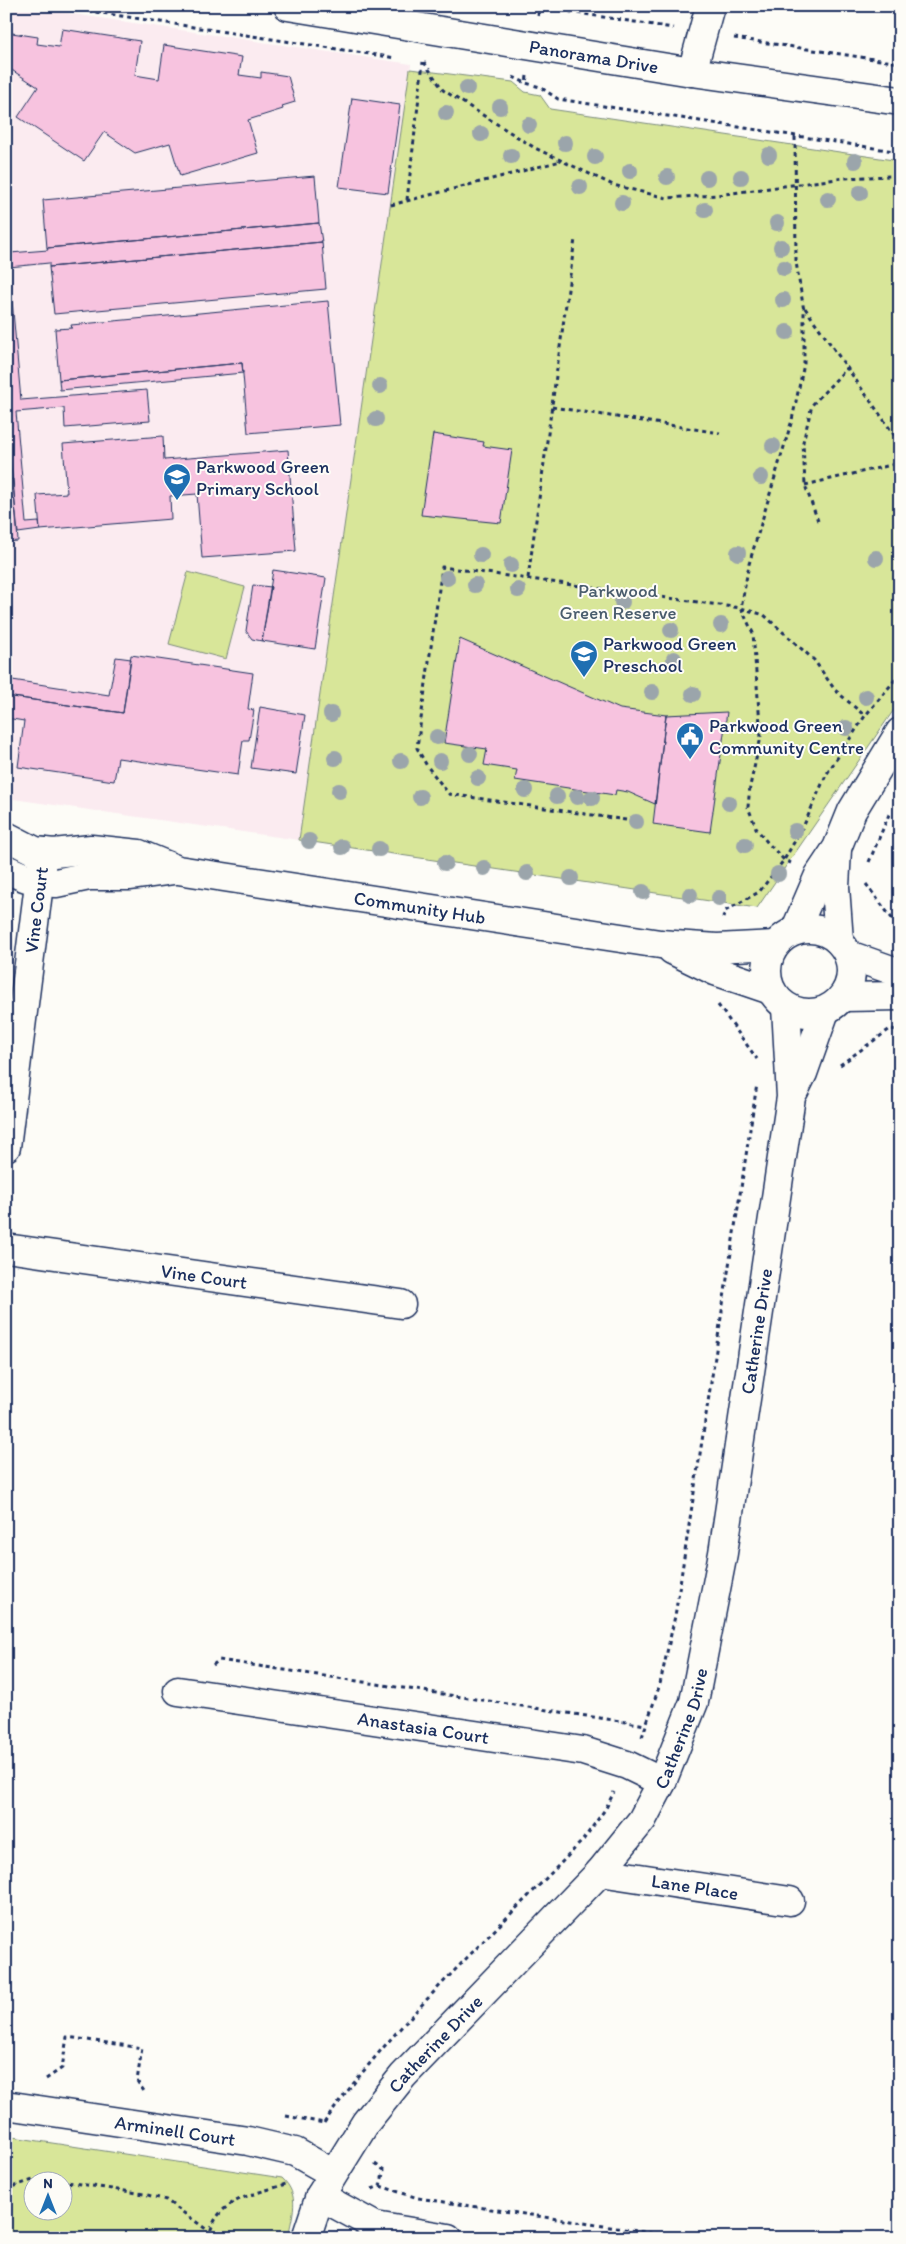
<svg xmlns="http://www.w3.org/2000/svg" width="906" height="2244" font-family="Itim,sans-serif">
  <rect width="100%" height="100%" fill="#fdfcf7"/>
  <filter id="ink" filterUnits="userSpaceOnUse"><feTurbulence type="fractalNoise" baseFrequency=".02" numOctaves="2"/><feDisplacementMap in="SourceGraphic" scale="10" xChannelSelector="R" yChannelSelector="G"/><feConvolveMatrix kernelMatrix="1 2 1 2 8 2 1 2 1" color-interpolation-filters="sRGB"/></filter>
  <g filter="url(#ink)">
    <path fill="#fbebf0" d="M6,6H19L411,64L299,840L6,798Z"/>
    <path fill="#d8e699" stroke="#7a8a7c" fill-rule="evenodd" d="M410,69L513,82L525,92L540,95L550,109L900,161V701L757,908L299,840Z
      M188,572L245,587L226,659L169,644Z
      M6,2136L282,2178C301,2196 292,2214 288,2238H6ZM32,2182H62V2212H32Z"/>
    <path fill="#f7c3df" stroke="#1b2f5e" d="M62,29L140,41L135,75L159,79L164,45L242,57L239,75L261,78V72L288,76L295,102L282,106L283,109L248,120L258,153L180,176L170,143L135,153L104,132L84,161L18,117L38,87L7,67L9,64L6,62V42L12,33L38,37L37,44L59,47Z
      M352,98L400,105L388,193L339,187Z
      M315,176L319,223L47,248L43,200Z
      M6,207L10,253L48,250L47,248L319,223L322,242L49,267V263L9,267L21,400L147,390L150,421L65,428L64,408L16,412L26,523L39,522L40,530L18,533L6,419Z
      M322,242L326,289L54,314L49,267Z
      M328,301L340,425L248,433L242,363L59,380L55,329L72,328L71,325Z
      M242,363L243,373L60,390L59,380Z
      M433,434L484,442L483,446L512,450L501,523L421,515Z
      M163,436L164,460L288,450L296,551L202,558L197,494L170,496L171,519L40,530L37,495L67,493L63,444Z
      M13,479L18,541L6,542V480Z
      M273,570L326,578L315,649L262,641Z
      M253,585L271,587L262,641L252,639L246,631Z
      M460,639L620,709L666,715L655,804L628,792L616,790L615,795L515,780L517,770L484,765L487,749L444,743Z
      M131,655L253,673L248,709L254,710L249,740H243L238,775L118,758L114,781L18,767L24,721L6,718V696L123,713Z
      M116,657L131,659L123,713L6,696V679L109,695Z
      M260,707L305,715L296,774L251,768Z
      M727,712L710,832L653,824L666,715Z"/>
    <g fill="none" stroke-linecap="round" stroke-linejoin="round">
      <g stroke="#1b2f5e" stroke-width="31">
        <g id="minor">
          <path d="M692,72L710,6"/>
          <path d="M837,849L835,887L839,941"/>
          <path d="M795,931L819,875L837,848L852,811L900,732"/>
          <path d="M794,1091L803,1073L825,1011"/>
          <path id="s1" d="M6,1147L43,852"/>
          <path id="s2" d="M6,1248L401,1304"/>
          <path id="s3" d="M178,1691L583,1751L627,1765L662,1782"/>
          <path id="s4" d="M600,1872L790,1901"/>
          <path id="s5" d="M12,2106L248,2141L295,2152L332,2173"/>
          <path d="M320,2196L375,2226L448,2238"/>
          <path id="s6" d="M306,2238L320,2196L366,2122L403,2076L600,1872L642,1820L662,1782L694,1702L723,1553L791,1097L786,1007"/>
        </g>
      </g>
      <g stroke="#1b2f5e" stroke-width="31">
        <g id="tertiary">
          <path id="s7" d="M288,6L692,72L900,101"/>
          <path id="s8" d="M6,836L35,851L54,853L91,849L139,854L178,870L660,944L717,948L775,945"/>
          <path d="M6,869L24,877L39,882L56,883L89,876H131L174,870"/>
          <circle cx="809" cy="971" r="42"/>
          <path d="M672,950L715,971L771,990"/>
          <path d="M849,955L900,973"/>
          <path d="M844,997L900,996"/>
        </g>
      </g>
      <path stroke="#1b2f5e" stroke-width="3" stroke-dasharray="4 4" stroke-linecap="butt" d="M56,6L396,58
        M531,6L539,7
        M538,16L539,7L673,28
        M734,38L900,63
        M424,62L443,90L535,148L613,185L667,198L717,195L844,178L890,176L900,177
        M527,76L526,83L540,87L558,99L900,152
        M513,77L526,83
        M407,200L423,62
        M391,205L561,161
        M805,308L900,443
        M552,407L720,433
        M805,485L900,463
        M818,521L805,485L803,442L812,405L847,368
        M528,578L575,239
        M626,820L449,794L427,766L417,748L442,567L741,608L764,615L814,660L835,690L865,716
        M869,862L890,812
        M791,863L784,860L767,842L756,828L748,807L750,786L761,737L753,633L741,608L749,564L792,420L804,364V311L796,262L795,136
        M866,884L900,929
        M723,918L725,911L759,892L784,860L804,825L826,775L865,716L900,674
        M718,1005L757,1059
        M840,1065L890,1029L900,1030
        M213,1665L219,1660L646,1725
        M642,1737L660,1684L675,1616L757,1084
        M46,2079L62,2068L67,2037L142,2048L137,2081L146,2094
        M286,2116L324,2123
        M324,2123C398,2018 495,1933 583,1840L606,1808L614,1792
        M380,2186L418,2198L683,2238
        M6,2189L33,2180H54L144,2194L166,2200L210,2232
        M372,2189L380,2186L384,2170L375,2164
        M209,2238C215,2198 254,2195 286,2184"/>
      <use href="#minor" stroke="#fdfcf7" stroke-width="28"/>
      <use href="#tertiary" stroke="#fdfcf7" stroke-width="28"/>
    </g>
    <g fill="#9ba5ab">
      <circle cx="467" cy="88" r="8"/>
      <circle cx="500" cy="107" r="8"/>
      <circle cx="446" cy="113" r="8"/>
      <circle cx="529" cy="125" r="8"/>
      <circle cx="481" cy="134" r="8"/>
      <circle cx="565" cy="143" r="8"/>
      <circle cx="769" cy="155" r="8"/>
      <circle cx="511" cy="156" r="8"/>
      <circle cx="595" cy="157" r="8"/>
      <circle cx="855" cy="161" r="8"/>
      <circle cx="630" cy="171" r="8"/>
      <circle cx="667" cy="177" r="8"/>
      <circle cx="741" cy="177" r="8"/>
      <circle cx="707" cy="178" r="8"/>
      <circle cx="580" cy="187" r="8"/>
      <circle cx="860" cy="193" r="8"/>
      <circle cx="828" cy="199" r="8"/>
      <circle cx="622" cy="203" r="8"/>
      <circle cx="705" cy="210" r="8"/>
      <circle cx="777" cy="223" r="8"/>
      <circle cx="781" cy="247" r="8"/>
      <circle cx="784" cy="268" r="8"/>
      <circle cx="783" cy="300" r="8"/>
      <circle cx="787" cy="332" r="8"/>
      <circle cx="380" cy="386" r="8"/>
      <circle cx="376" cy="419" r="8"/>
      <circle cx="773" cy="446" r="8"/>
      <circle cx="761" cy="477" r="8"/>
      <circle cx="738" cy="553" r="8"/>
      <circle cx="481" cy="555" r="8"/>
      <circle cx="876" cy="558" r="8"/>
      <circle cx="511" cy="565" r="8"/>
      <circle cx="447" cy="578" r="8"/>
      <circle cx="475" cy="585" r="8"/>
      <circle cx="518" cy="590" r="8"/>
      <circle cx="622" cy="602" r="8"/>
      <circle cx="721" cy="625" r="8"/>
      <circle cx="671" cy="630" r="8"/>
      <circle cx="674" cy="659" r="8"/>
      <circle cx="652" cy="692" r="8"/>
      <circle cx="693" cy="694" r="8"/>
      <circle cx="866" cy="697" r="8"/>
      <circle cx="331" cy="714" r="8"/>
      <circle cx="846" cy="728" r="8"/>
      <circle cx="437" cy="737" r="8"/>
      <circle cx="470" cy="754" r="8"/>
      <circle cx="335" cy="758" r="8"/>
      <circle cx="401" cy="761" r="8"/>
      <circle cx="440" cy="761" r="8"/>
      <circle cx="478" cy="778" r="8"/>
      <circle cx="525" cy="790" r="8"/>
      <circle cx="339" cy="791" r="8"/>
      <circle cx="557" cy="796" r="8"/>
      <circle cx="420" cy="797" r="8"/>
      <circle cx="577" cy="797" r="8"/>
      <circle cx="592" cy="798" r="8"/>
      <circle cx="729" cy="803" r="8"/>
      <circle cx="636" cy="822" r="8"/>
      <circle cx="795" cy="831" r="8"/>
      <circle cx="309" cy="841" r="8"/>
      <circle cx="745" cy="845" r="8"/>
      <circle cx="342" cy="847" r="8"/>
      <circle cx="379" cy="849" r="8"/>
      <circle cx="445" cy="863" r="8"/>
      <circle cx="484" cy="868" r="8"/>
      <circle cx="527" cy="873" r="8"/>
      <circle cx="778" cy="874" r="8"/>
      <circle cx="571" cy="878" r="8"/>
      <circle cx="643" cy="892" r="8"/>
      <circle cx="690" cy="895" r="8"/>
      <circle cx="719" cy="898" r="8"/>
    </g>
  </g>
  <defs>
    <g id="school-pin" transform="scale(1.4375)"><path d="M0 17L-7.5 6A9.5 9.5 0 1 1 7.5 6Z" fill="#1f6fb2" stroke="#fdfcf7"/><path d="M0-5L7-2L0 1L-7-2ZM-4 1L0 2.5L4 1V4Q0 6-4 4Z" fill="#fff"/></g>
    <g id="civic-pin" transform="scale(1.4375)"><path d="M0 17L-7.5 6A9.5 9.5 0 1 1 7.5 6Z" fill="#1f6fb2" stroke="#fdfcf7"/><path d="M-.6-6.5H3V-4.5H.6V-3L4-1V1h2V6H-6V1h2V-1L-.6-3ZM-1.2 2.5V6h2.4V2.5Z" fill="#fff"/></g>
  </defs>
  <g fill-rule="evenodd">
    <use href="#school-pin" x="177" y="477"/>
    <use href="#school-pin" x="584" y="654"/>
    <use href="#civic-pin" x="690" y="736"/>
  </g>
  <g text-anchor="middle" stroke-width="4" stroke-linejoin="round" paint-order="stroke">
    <g font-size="19" fill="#1b2f5e" stroke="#fdfcf7">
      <text dy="7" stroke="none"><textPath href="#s7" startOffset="310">Panorama Drive</textPath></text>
      <text dy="7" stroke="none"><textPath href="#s8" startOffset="424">Community Hub</textPath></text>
      <text dy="7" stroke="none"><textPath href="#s1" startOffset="239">Vine Court</textPath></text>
      <text dy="7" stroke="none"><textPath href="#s2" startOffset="200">Vine Court</textPath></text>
      <text dy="7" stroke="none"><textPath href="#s6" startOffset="1046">Catherine Drive</textPath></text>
      <text dy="7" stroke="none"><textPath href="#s3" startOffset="248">Anastasia Court</textPath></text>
      <text dy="7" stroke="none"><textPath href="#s6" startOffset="641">Catherine Drive</textPath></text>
      <text dy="7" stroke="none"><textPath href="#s4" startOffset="96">Lane Place</textPath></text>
      <text dy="7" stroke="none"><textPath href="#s6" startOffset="236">Catherine Drive</textPath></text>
      <text dy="7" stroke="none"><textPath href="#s5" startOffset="165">Arminell Court</textPath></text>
    </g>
    <g font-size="19" fill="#1b2f5e" stroke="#fdfcf7" text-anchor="start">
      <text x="196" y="473">Parkwood Green<tspan x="196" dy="22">Primary School</tspan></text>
      <text x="603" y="650">Parkwood Green<tspan x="603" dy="22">Preschool</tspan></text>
      <text x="709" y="732">Parkwood Green<tspan x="709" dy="22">Community Centre</tspan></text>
    </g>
    <g font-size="19" fill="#4a5d6d" stroke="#fdfcf7">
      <text x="618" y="597">Parkwood<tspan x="618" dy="22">Green Reserve</tspan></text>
    </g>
  </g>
  <rect width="906" height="2244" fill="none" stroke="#fdfcf7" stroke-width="25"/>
  <rect x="12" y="12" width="881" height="2219" fill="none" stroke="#1b2f5e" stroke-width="2" filter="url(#ink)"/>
  <g transform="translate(48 2196)"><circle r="24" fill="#fdfcf7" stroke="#a3aaba"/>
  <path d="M0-4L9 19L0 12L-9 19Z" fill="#1f6fb2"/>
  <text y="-8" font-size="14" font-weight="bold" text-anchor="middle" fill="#1b2f5e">N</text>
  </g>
</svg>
